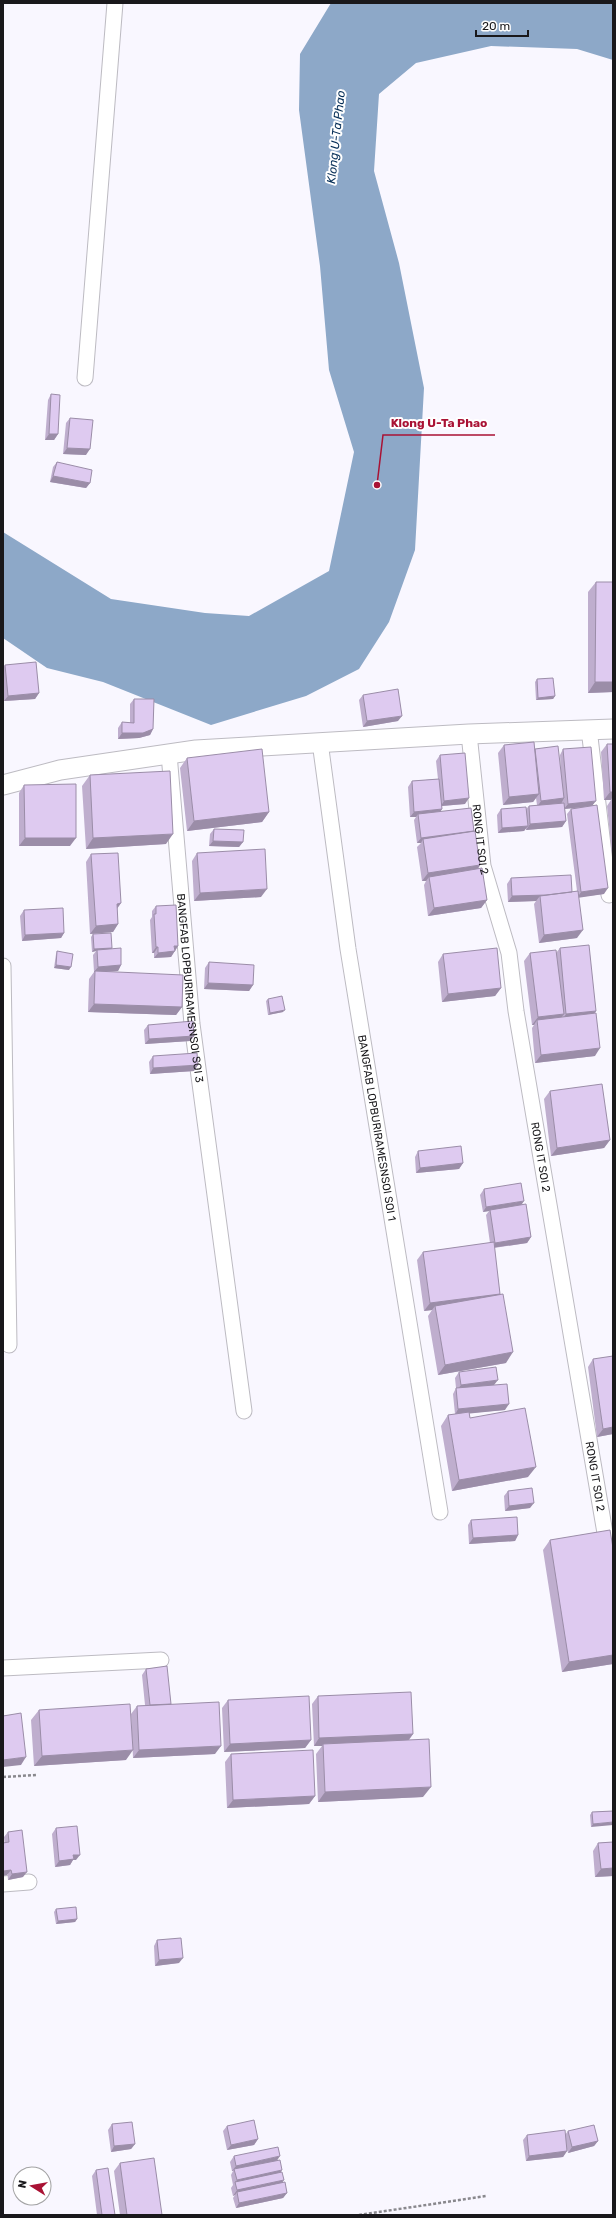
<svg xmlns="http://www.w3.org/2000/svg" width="616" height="2218" font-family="Rubik,sans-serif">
  <rect width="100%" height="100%" fill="#f9f7ff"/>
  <path fill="#8da8c8" d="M331,3H613V60L577,49L491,46L416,63L379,94L374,171L399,263L424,388L415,550L389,622L359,669L306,696L211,725L103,682L47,668L3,638V532L111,599L205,613L249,616L329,571L354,452L329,370L320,266L299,110L300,54Z"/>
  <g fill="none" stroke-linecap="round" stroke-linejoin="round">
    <g stroke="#bdbbc2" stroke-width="17">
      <g id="minor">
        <path d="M85,378L115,3"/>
        <path d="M589,729L609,895"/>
        <path id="s1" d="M469,734L483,866L509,953L516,1011L613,1580"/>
        <path id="s2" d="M320,742L348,949L440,1512"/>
        <path id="s3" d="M169,754L192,1024L244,1411"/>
        <path d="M3,966L9,1345"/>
        <path d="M3,1668L161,1660"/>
        <path d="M3,1884L29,1882"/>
      </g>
    </g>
    <g stroke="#bdbbc2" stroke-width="21">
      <path id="tertiary" d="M3,785L60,770L196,750L469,734L613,729"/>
    </g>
    <path stroke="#89888d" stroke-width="2.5" stroke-dasharray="3 2" stroke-linecap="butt" d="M3,1777L36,1775
      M359,2215L486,2196"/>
    <use href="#minor" stroke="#fff" stroke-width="15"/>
    <use href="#tertiary" stroke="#fff" stroke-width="19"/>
  </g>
  <path fill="#bfaece" d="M51,394L58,434L54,440H45L48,400Z
    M70,418L86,455L63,454L66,423Z
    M57,462L90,483L86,488L50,482L53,467Z
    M596,582L613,692L588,693V592Z
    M5,665L39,693L35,699L4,701L3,690V668Z
    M537,679L555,696L553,699L536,700L535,682Z
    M363,695L398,721L363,727L359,700Z
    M134,699L153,729L150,735L139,738L118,739V728L122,722L130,723V704Z
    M607,744H613V854H612L607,806L611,800H604L601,752Z
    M504,745L535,749L561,774L560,755L563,749L593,806L604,894L579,897L577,938L539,943L534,904L536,901L508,902L507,884L511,878L572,892L577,891L567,814L571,809L575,808L565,809L566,821L562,827L526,830V828L524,831L498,833L497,815L501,809H526L529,806L537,805L536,798L533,802L503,805L498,753Z
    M440,755L465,804L442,806V809L440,812L474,831L480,865L478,869L487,900L481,908L428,916L424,885L426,881H422L417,847L421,843H417L414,820L416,817H410L408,787L412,781L438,779L436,761Z
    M187,758L269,812L262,822L187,831L180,768Z
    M90,775L166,844L86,849L82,786Z
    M24,785L70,846H19V793Z
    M214,829L243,842L239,847L209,846L210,834Z
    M197,853L261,897L194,901L192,861Z
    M91,854L121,903L117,909L118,924L113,932L90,934L86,862Z
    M156,906L178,946L171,957L154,958V953H152L150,920L152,917V911Z
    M24,910L64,933L61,938L22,941L20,916Z
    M93,934L112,948L111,949L121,965L118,971L103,972L182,1007L176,1015L88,1012L89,979L94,972L93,955L96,951L92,952L91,937Z
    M560,948L596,1011L594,1014L595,1056L535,1063L532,1028L534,1025H532L524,961L530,953H556Z
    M57,951L69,970L54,968L56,954Z
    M443,954L501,988L495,996L442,1002L438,962Z
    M209,962L253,985L249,991L204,989L205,968Z
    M268,999L283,1012L268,1015L266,1001Z
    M148,1025L194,1036L190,1041L145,1044L144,1030Z
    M153,1056L194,1071L150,1074L149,1062Z
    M550,1091L610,1140L604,1148L551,1156L544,1099Z
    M418,1151L463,1163L459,1169L416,1173L415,1157Z
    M484,1189L521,1205L531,1237L527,1243L494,1248L500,1294L499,1295L506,1363L438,1375L428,1316L432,1310L424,1311L417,1260L423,1252L490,1243L486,1215L489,1211L483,1212L480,1195Z
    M593,1359L613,1434L597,1437L588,1367Z
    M459,1372L494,1385L505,1410L469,1413L470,1418L528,1477L452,1491L441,1426L448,1415L455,1414L453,1394L456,1388L455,1378Z
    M508,1491L530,1508L505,1511L504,1496Z
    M471,1520L518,1535L515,1541L469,1544L468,1525Z
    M550,1540L613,1664L562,1672L543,1550Z
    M146,1669L171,1704L215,1754L133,1758L131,1714L137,1706L145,1705L142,1675Z
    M318,1696L413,1734L409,1740L423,1797L318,1802L316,1754L322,1746H314L312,1704Z
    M228,1700L311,1740L305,1748L224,1752L222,1708Z
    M39,1710L126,1760L34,1766L31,1720Z
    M231,1754L315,1796L309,1804L227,1808L225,1762Z
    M613,1811L591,1827L590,1815L592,1812Z
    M56,1828L76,1860H73L70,1865L55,1867L52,1834Z
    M8,1832L23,1877L8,1880L4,1837Z
    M613,1842V1876L595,1877L593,1851L598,1843Z
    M56,1909L77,1919L75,1922L56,1924L54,1912Z
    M157,1940L179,1963L155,1966L154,1946Z
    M112,2124L135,2144L131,2149L111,2152L108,2130Z
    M227,2126L258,2139L254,2145L227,2150L223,2131Z
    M568,2131L598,2141L594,2146L568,2153L566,2145L567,2151L563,2157L526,2161L523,2140L527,2135H565Z
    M234,2156L278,2160L281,2172L282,2183L287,2193L283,2198L236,2208L233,2198L235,2195L233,2196L231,2188L233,2185L231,2175L233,2171H232L230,2162Z
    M120,2163L162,2215H120L114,2171Z
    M96,2170L115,2215H97L92,2176Z"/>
  <path fill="#9b8da8" d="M49,434H58L54,440H45Z
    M67,448L90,449L86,455L63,454Z
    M53,476L90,483L86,488L50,482Z
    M595,682H613V692L588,693Z
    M39,693L35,699L4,701L8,696Z
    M555,696L553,699L536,700L538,698Z
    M402,716L398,721L363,727L367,721Z
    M153,729L150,735L139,738L118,739L122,733Z
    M610,792H613V800L612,798L611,800H604Z
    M539,794L533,802L503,805L509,797Z
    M469,798L465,804L441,806L444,801Z
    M564,798L561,804L537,807L541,801Z
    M596,801L592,806L564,809L568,804Z
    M442,809L438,815L418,814L416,817H410L414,812Z
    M269,812L262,822L187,831L194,821Z
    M566,821L562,827L526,830L530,824Z
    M528,826L524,831L498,833L502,828Z
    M474,831L470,837L423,839L421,843H417L421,838Z
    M173,834L166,844L86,849L93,838Z
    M25,838H76L70,846H19Z
    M213,841L243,842L239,847L209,846Z
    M480,865L475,873L429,877L426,881H422L428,873Z
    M608,888L604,894L577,898L581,892Z
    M267,889L261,897L194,901L200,893Z
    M572,893L540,896L536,901L508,902L512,896Z
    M487,900L481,908L428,916L434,908Z
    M121,903L115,911L117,904Z
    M118,924L113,932L90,934L96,926Z
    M583,930L577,938L539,943L544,935Z
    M64,933L61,938L22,941L25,935Z
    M174,946H178L171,957L154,958L158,953Z
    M156,947H158L154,953H152Z
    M112,948L110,951L97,950L96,951L92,952L94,949Z
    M56,965L71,967L69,970L54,968Z
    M121,965L118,971L94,972L98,967Z
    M208,983L253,985L249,991L204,989Z
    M501,988L495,996L442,1002L448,994Z
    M94,1004L182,1007L176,1015L88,1012Z
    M285,1010L283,1012L268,1015L270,1013Z
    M596,1011L590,1019L561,1022L566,1014Z
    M564,1014L558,1022L537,1020L534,1025H532L538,1017Z
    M194,1036L190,1041L145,1044L149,1039Z
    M600,1048L595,1056L535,1063L541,1055Z
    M198,1065L194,1071L150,1074L153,1068Z
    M610,1140L604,1148L551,1156L557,1148Z
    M463,1163L459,1169L416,1173L420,1168Z
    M524,1201L520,1207L490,1210L489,1211L483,1212L486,1207Z
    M531,1237L527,1243L491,1248L495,1243Z
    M500,1294L495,1302L435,1306L432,1310L424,1311L430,1303Z
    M513,1352L506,1363L438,1375L445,1365Z
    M498,1380L494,1385L457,1390L461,1385Z
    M509,1404L505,1410L455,1415L458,1409Z
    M613,1427V1434L597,1437L603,1429Z
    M536,1467L528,1477L452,1491L459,1480Z
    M534,1503L530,1508L505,1511L509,1506Z
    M518,1535L515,1541L469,1544L473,1538Z
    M613,1655V1664L562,1672L569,1662Z
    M413,1734L407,1742L323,1744L322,1746H314L319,1738Z
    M311,1740L305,1748L224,1752L230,1744Z
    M221,1746L215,1754L133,1758L139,1750Z
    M133,1750L126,1760L34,1766L42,1756Z
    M26,1757L21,1765L3,1767V1760Z
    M431,1787L423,1797L318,1802L325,1792Z
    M315,1796L309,1804L227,1808L233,1800Z
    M613,1822V1825L591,1827L593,1824Z
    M73,1855H80L76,1860H73L70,1865L55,1867L59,1861Z
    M613,1868V1876L595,1877L601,1869Z
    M11,1870L7,1875L3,1876V1871Z
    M27,1872L23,1877L8,1880L12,1874Z
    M77,1919L75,1922L56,1924L58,1921Z
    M183,1958L179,1963L155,1966L159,1960Z
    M258,2139L254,2145L227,2150L231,2145Z
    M598,2141L594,2146L568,2153L572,2147Z
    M135,2144L131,2149L111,2152L114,2146Z
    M567,2151L563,2157L526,2161L529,2156Z
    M280,2156L276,2162L234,2169L233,2171H232L236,2166Z
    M282,2170L279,2176L235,2182L237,2180Z
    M284,2180L280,2186L237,2192L235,2195L233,2196L237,2190Z
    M287,2193L283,2198L236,2208L239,2203Z"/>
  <path fill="#decaf0" stroke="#9b8da8" d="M51,394L60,395L58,434H49Z
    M70,418L93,420L90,449L67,448Z
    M57,462L92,470L90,483L53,476Z
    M596,582H613V682H595Z
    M36,662L39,693L8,696L5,665Z
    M553,678L555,696L538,698L537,679Z
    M398,689L402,716L367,721L363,695Z
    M134,699H154L153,729L143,733H122V722L134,723Z
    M534,742L539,794L509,797L504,745Z
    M607,744H613V792H610Z
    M558,746L564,798L541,801L535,749Z
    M591,747L596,801L568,804L563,749Z
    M262,749L269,812L194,821L187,758Z
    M465,753L469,798L444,801L440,755Z
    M170,771L173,834L93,838L90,775Z
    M439,779L442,809L414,812L412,781Z
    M76,784V838H25L24,785Z
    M564,803L566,821L530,824L529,806Z
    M597,805L608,888L581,892L571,809Z
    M526,807L528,826L502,828L501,809Z
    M471,808L474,831L421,838L418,814Z
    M214,829L244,830L243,842L213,841Z
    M475,831L480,865L428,873L423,839Z
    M265,849L267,889L200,893L197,853Z
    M118,853L121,903L117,904L118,924L96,926L91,854Z
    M482,868L487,900L434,908L429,877Z
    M571,875L572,892L546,895L512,896L511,878Z
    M578,891L583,930L544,935L540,896Z
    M176,905L178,946H174L175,951L158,953V947H156L154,914H156V906Z
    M63,908L64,933L25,935L24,910Z
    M111,933L112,948L94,949L93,934Z
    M589,945L596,1011L566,1014L560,948Z
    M121,948V965L98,967L97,950Z
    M497,948L501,988L448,994L443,954Z
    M556,950L564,1014L538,1017L530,953Z
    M57,951L73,954L71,967L56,965Z
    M209,962L254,965L253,985L208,983Z
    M95,971L183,975L182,1007L94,1004Z
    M282,996L285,1010L270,1013L268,999Z
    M596,1013L600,1048L541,1055L537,1020Z
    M193,1021L194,1036L149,1039L148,1025Z
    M197,1053L198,1065L153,1068V1056Z
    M602,1084L610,1140L557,1148L550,1091Z
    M461,1146L463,1163L420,1168L418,1151Z
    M521,1183L524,1201L486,1207L484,1189Z
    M526,1204L531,1237L495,1243L490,1210Z
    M494,1242L500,1294L430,1303L423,1252Z
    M503,1294L513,1352L445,1365L435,1306Z
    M613,1356V1427L603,1429L593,1359Z
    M496,1367L498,1380L461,1385L459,1372Z
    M507,1384L509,1404L458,1409L456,1388Z
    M525,1408L536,1467L459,1480L448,1415L469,1412L470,1418Z
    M532,1488L534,1503L509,1506L508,1491Z
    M517,1517L518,1535L473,1538L471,1520Z
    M610,1530L613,1548V1655L569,1662L550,1540Z
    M167,1666L171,1704L150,1705L146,1669Z
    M411,1692L413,1734L319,1738L318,1696Z
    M309,1696L311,1740L230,1744L228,1700Z
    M219,1702L221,1746L139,1750L137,1706Z
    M130,1704L133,1750L42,1756L39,1710Z
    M21,1713L26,1757L3,1760V1716Z
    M429,1739L431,1787L325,1792L323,1744Z
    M313,1750L315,1796L233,1800L231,1754Z
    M613,1811V1822L593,1824L592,1812Z
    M77,1826L80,1855H73L74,1859L59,1861L56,1828Z
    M22,1830L27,1872L12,1874L11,1870L3,1871V1843L9,1842L8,1832Z
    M613,1842V1868L601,1869L598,1843Z
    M76,1907L77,1919L58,1921L56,1909Z
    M181,1938L183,1958L159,1960L157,1940Z
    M254,2120L258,2139L231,2145L227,2126Z
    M132,2122L135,2144L114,2146L112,2124Z
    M594,2125L598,2141L572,2147L568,2131Z
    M565,2130L567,2151L529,2156L527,2135Z
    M278,2147L280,2156L236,2166L234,2156Z
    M154,2158L162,2215H127L120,2163Z
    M280,2160L282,2170L237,2180L234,2169Z
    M108,2168L115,2215H102L96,2170Z
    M282,2172L284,2180L237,2190L235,2182Z
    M285,2182L287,2193L239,2203L237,2192Z"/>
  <g text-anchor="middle" stroke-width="4" stroke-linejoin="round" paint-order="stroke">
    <g font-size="11" fill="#19181b" stroke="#fff">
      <text dy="4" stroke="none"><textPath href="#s1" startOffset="106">RONG IT SOI 2</textPath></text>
      <text dy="4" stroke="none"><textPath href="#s3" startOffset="235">BANGFAB LOPBURIRAMESNSOI SOI 3</textPath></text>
      <text dy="4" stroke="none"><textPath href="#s2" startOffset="390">BANGFAB LOPBURIRAMESNSOI SOI 1</textPath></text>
      <text dy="4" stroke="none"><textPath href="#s1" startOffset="430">RONG IT SOI 2</textPath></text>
      <text dy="4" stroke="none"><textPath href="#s1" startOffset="754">RONG IT SOI 2</textPath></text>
    </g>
    <g font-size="12" font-style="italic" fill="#032c55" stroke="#fff">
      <text transform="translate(336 137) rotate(-84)" y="4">Klong U-Ta Phao</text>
    </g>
  </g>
  <path fill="none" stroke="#a91234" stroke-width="1.5" d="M377 485L383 435H495"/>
  <circle fill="#a91234" stroke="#fff" stroke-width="1.5" cx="377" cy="485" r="4"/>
  <g font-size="12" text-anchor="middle" font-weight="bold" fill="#a91234" stroke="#fff" stroke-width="4" stroke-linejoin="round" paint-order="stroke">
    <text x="439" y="427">Klong U-Ta Phao</text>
  </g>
  <rect width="616" height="2218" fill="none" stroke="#19181b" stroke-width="8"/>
  <g transform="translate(32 2186) rotate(281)"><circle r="19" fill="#ffffff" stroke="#a3a3a4"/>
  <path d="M0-3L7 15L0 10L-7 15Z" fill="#a91234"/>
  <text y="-6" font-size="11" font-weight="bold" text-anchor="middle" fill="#19181b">N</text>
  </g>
  <path d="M476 30v6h52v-6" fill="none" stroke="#19181b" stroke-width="2"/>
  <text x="482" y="30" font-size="12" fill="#19181b" stroke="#ffffff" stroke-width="3" paint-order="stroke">20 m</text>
</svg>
